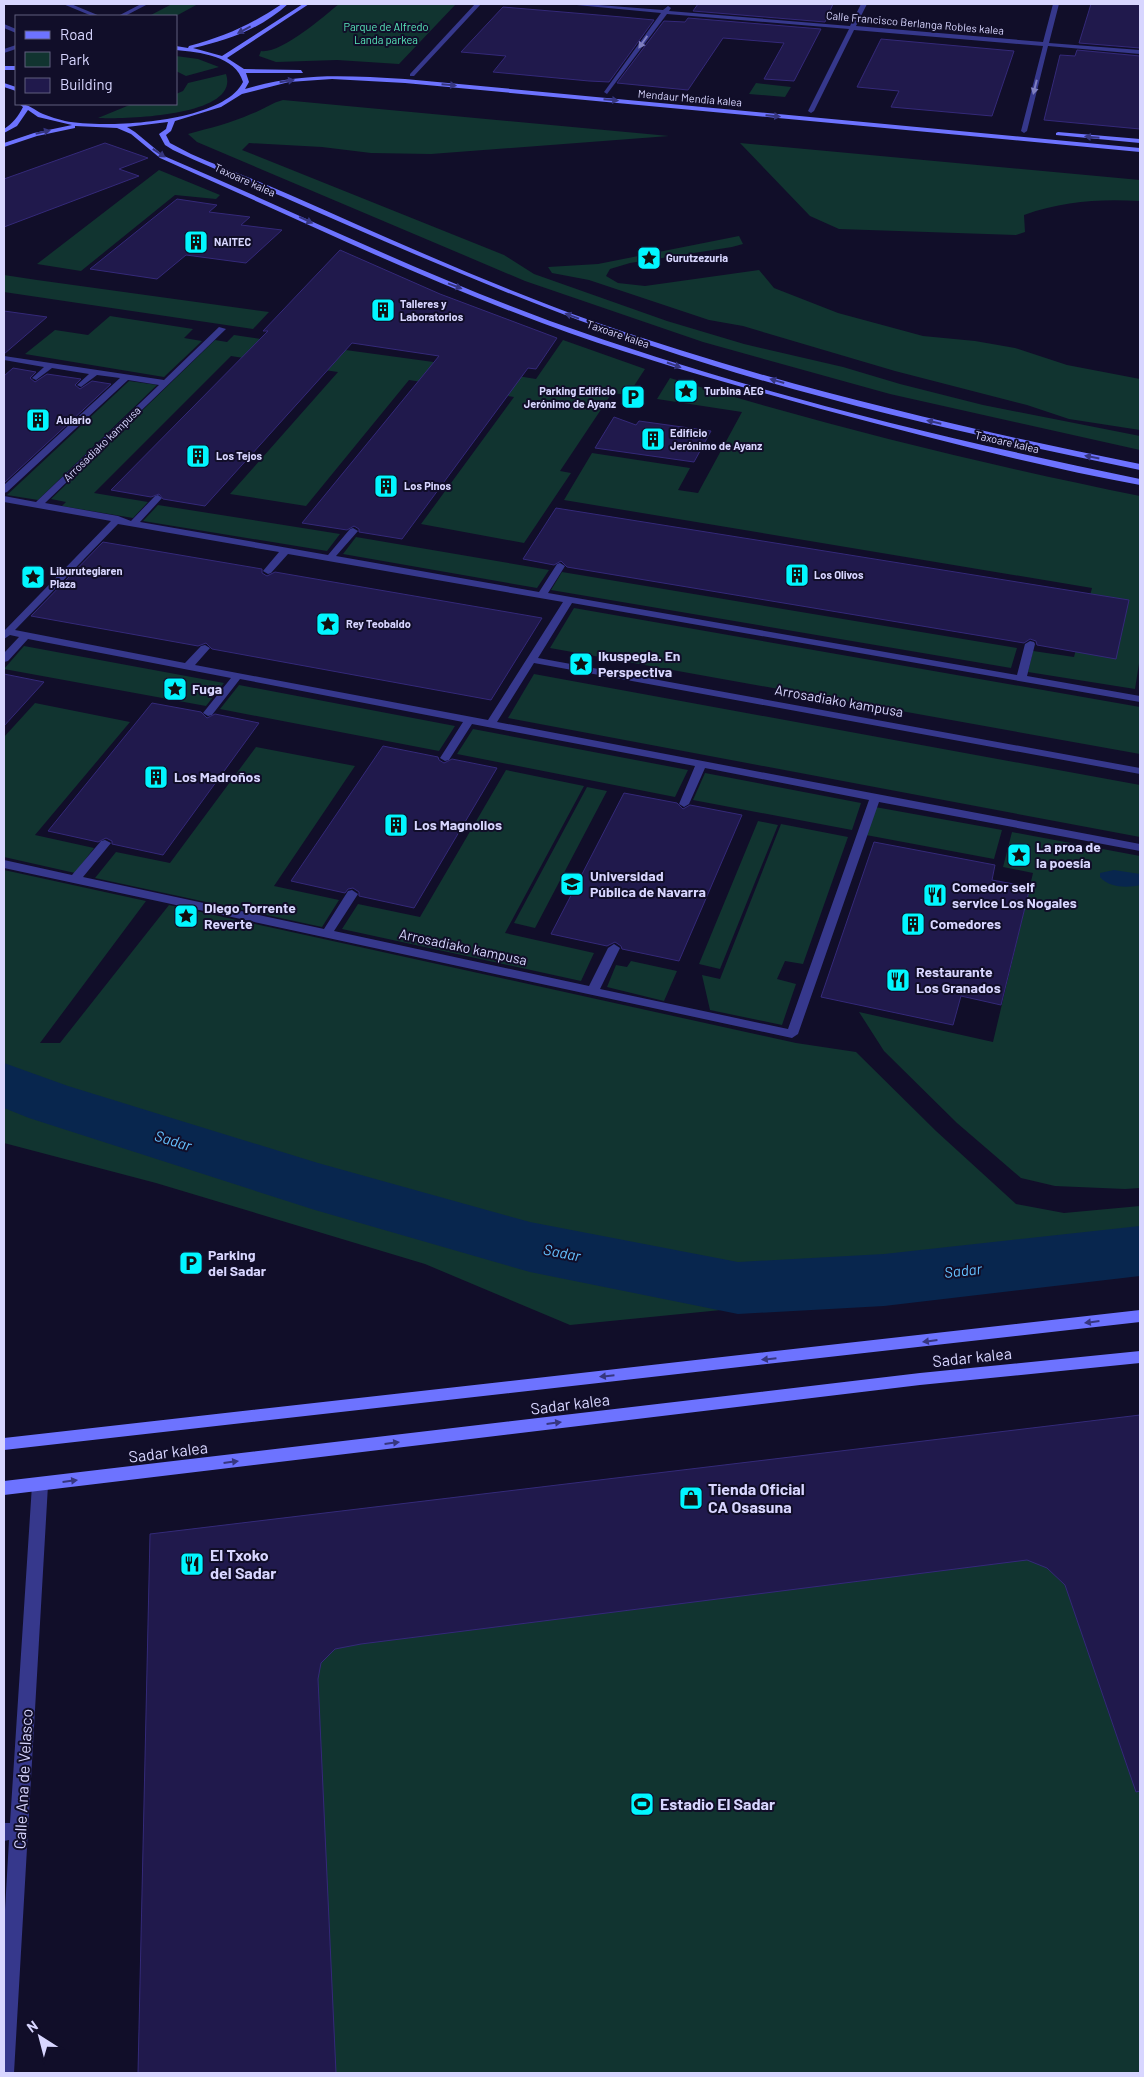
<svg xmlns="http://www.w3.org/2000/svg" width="1144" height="2077" font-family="Barlow,sans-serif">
  <rect width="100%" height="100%" fill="#110e29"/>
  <path fill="#113430" d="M172,4H198L176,16H149Z
    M339,4H456L399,64L337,60L276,62L259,56L261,51C281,54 323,17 339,4Z
    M176,56L198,59L219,67L186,76L176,71Z
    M226,74C241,117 122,119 98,118L132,104H176V94L183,91L188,83Z
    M756,83L791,87L785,97L749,94Z
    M283,100L669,136L431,154L371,153L322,147L249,143L242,150L504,255L534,274L667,321L744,344L843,367L900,384L983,405L1140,436V450L890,394L703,342L525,281L197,142L188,134C210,128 231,123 251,114C263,110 271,103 283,100Z
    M740,143L1140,180V201C1098,199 1064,201 1024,215L1025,232L1016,235L839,229L810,216Z
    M159,170L220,195L216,199L175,195L81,271L37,264Z
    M739,236L743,244L732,247L630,263L610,269L606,276L618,283L645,286L759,270L774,288L838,313L923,336L975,341L1015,348L1067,365L1140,379V430L1069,419L1027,405L895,371L743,326L709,320L589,280L552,273L548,267L598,264Z
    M4,275L37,280L269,312L253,329L4,292Z
    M110,316L193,329L184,338L202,341L164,377L25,354L55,330L88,335Z
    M234,335L294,344L276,363L231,356L94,493L148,502L133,518L62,506L66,502L51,499L215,340L227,342Z
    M563,340L645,369L628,395L612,393L560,471L571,473L524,543L421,524L514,397L470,390L485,371L536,379Z
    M309,345L470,367L455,387L409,380L306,506L230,494L338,372L290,365Z
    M670,378C824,425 981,464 1140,496V657L1135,689L1028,672L1033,651L1074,657L1092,588L564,500L592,453L690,468L678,490L698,493L742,412L657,399Z
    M129,381L157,385L38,500L7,495Z
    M158,505L340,534L327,551L143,521Z
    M356,537L549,570L537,588L343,554Z
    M562,572L1017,648L1011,668L551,590Z
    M574,608L1140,707V754L550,648Z
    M24,646L224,683L206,706L4,669Z
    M534,674L1140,785V837L508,718Z
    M239,685L455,726L439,751L220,709Z
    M35,703L130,722L35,835L94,848L75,873L4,857V737Z
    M473,729L688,770L675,797L457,754Z
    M256,747L355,766L274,886L339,900L322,927L95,878L116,852L170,863Z
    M506,770L584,786L505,933L594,953L581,981L342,929L358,904L420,917Z
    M705,773L861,803L852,830L693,800Z
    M587,787L607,791L535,928L514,923Z
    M875,807L1002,830L994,859L866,835Z
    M758,821L778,825L720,969L699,964Z
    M781,824L848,837L803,964L785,961L777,979L796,984L782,1025L710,1010L702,975L720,979Z
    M1012,832L1140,856V1188L1125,1189L1055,1186L1021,1178L957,1123L884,1051L859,1012L993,1042L1033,873L1003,867Z
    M4,870L146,901L40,1043H60L169,905L796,1043L856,1052L936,1131L1016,1204L1064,1213L1140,1206V1267L1003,1282L570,1325L425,1264L156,1183L4,1143Z
    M631,961L677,971L664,1001L607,987L616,965L627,967Z
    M1140,1415V2073H138L150,1534Z"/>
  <path fill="#08264e" d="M1114,870L1140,874V885C1128,888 1109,888 1100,877V873Z"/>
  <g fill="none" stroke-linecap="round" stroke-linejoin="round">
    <path fill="#08264e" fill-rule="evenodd" d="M4,1063L68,1086L318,1163L530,1222L738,1262L884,1254L1140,1226V1276L884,1306L738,1314L530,1272L315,1210L29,1118L4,1108Z"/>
  </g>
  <path fill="#20194c" stroke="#342979" d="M698,4H833L825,22L693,11Z
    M1091,4H1140V48L1079,43Z
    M503,7L622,17L654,20L609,82L589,81L493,72L506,56L461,52Z
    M688,18L821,29L794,81L764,79L784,43L723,38L688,90L617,83L664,21L685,22Z
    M881,39L1014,51L992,116L891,107L899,91L857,87Z
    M1077,50L1140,56V129L1044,120L1060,55L1075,56Z
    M105,143L148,158L119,169L139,176L4,227V179Z
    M177,199L217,205L209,212L250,217L241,225L282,230L246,263L186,255L157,279L90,269Z
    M340,250L440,294L557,338L536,369L528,368L402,539L359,532V529L354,526L347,530L302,523L439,356L352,343L205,506L163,499L159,494L151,497L111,490L268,331H263Z
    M4,311L47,317L4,354Z
    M13,368L36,372L30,378L35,382L47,374L81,379L75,385L80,389L92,381L111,384L4,483V376Z
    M614,417L636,425L639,421L711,431L694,462L595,448Z
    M556,508L775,543L1129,600L1116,659L1037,645L1036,641L1030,639L1024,643L567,567L561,561L554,565L523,559Z
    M103,542L262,569V573L267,576L275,572L542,618L491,700L212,649L206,643L198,646L31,616Z
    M4,674L44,682L4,726Z
    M152,703L201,712L207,718L215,714L259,723L163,855L112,844V841L106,838L98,842L48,831Z
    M383,746L438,757L439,760L444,763L452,759L497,768L414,908L359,896V892L353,888L348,889L345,893L291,881Z
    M624,793L677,803L683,809L690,805L742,815L679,961L622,949L621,946L615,942L607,946L551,934Z
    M874,842L995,865L992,880L1030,887L1001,1005L961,996L953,1025L821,997Z
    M1140,1415V1791L1136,1792L1065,1585L1047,1568L1027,1560L361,1644L335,1649L321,1663L318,1679L336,2073H138L150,1534Z"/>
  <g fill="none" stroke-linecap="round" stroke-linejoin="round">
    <path fill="#36388c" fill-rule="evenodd" d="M63,4H71L100,16H92Z
      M141,4H148L125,16H118Z
      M475,4H481L414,76H410V74Z
      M566,4H586L663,10L668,6L671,8L669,11L850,26L861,4H867L856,26L1043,42L1053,4H1059L1049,43L1140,50V54L1048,46L1027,131L1024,133L1021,131L1043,46L854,30L814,111L811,113L808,111L849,29L667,14L607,94L604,92L661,13Z
      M4,24L16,29V33L4,28Z
      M16,45V49L4,53V49Z
      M219,327L226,329L45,503L118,516L131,521L155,496L158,495L162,498L140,522L328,555L350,529L353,528L358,531L336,556L539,592L557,564L560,563L565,566L548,593L1017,675L1025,644L1030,641L1034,642L1035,644L1027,676L1140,696V702L572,603L538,658L1140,768V774L534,663L497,722L1140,844V851L879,802L798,1034L792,1038L4,868V860L72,875L101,841L105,840L111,843L83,877L324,929L348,891L352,890L358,894L334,931L589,986L608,948L614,944L620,948L600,989L788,1029L869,800L705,768L689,804L684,807L679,804L695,766L472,724L449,760L445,761L440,758L463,722L240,679L212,715L208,716L203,713L231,678L28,639L8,661L4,662V653L19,637L10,635L4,639V631L111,521L4,502V496L36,502L159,385L128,380L7,492L4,493V485L120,378L97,375L81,387L77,385L89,374L52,368L36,380L32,378L44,367L4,360V356L164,380ZM118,524L279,552L263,571L268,574L271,573L288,554L563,602L488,720L195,665L210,648L205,645L201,646L185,663L15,630Z
      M40,1478L45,1480L48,1485L14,2073H4V1927L9,1840L4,1841V1823H10L32,1485L35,1480Z"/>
    <path fill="#6d73ff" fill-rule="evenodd" d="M282,4H288C262,28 227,41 193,48L222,56L303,4H309L227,58L244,69L301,70L303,73H246L249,82L245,89C302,72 347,76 405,79L1140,148V152L405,83L332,79L289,82L242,94L221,107L175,121L171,131L166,135L170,143L191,154C223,168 256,180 288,194C390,239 491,285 595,322C773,384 956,427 1140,464V470C976,436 812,400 652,346C526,304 404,250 281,196C245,181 208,167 173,150L165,145L159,134L166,129L168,122L127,127L135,132L164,156C293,211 419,273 550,321C742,390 941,438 1140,479V485C1033,465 926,437 821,409C727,383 633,357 542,323C412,275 287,214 160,158L131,134L117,128L75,126V128L37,136L4,147V143L34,133L72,125L38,117L28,110L17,126L4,133V129C13,123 18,117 23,107L19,104C29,104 34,110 43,114C50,117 58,119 65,121C105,129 223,123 243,82C236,56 199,52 176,50V46L188,48L189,46C224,37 252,24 282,4Z
      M4,66H16V70H4Z
      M4,83L16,87V91L4,87Z
      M1058,132L1140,139V143L1056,135V133Z
      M1140,1310V1322L4,1450V1438Z
      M1140,1351V1363L920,1385L4,1495V1481L920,1373Z"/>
  </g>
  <defs><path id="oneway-solid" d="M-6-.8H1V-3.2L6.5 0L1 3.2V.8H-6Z" transform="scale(1.25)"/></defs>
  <g fill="#36367f">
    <use href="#oneway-solid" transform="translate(244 30) rotate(152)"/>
    <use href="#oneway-solid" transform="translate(287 81) rotate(-9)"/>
    <use href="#oneway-solid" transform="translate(449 85) rotate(5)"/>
    <use href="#oneway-solid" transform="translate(611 100) rotate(5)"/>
    <use href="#oneway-solid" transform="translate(773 116) rotate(5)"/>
    <use href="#oneway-solid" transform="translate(43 132) rotate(-13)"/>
    <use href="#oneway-solid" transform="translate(1092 137) rotate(-175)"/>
    <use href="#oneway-solid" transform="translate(159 153) rotate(34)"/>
    <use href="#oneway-solid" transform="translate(306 220) rotate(25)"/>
    <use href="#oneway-solid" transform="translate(455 286) rotate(21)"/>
    <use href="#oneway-solid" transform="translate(572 316) rotate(-160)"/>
    <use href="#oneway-solid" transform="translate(674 365) rotate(19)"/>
    <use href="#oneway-solid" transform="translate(777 381) rotate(-164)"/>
    <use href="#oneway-solid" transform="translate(934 422) rotate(-167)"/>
    <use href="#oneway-solid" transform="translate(1092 457) rotate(-169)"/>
    <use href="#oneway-solid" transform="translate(1092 1322) rotate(173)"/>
    <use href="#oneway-solid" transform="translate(930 1341) rotate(173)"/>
    <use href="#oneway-solid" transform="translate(769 1359) rotate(174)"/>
    <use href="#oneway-solid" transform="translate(607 1376) rotate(174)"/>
    <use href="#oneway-solid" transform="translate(554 1423) rotate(-7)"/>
    <use href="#oneway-solid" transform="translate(392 1443) rotate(-7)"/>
    <use href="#oneway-solid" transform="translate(231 1462) rotate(-7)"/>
    <use href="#oneway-solid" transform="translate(70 1481) rotate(-7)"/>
  </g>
  <g fill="#7f7fc0">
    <use href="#oneway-solid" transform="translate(643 42) rotate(125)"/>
    <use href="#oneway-solid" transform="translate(1035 87) rotate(104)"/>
  </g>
  <defs>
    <g id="building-square" transform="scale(1.25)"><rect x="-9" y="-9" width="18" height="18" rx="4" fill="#02f6ff" stroke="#110e29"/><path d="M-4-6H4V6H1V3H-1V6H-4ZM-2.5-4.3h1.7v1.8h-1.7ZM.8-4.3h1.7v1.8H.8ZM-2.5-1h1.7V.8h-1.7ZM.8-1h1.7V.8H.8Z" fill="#111"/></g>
    <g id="sight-square" transform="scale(1.25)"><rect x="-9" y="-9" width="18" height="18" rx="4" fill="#02f6ff" stroke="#110e29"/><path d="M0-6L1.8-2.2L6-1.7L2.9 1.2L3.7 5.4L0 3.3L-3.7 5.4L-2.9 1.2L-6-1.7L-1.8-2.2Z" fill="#111"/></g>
    <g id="parking-square" transform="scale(1.25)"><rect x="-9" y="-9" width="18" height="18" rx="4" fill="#02f6ff" stroke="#110e29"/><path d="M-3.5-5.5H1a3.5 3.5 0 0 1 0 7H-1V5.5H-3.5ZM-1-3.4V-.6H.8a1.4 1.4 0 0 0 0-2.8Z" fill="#111"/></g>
    <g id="university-square" transform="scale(1.25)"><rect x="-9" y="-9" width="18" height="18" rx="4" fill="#02f6ff" stroke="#110e29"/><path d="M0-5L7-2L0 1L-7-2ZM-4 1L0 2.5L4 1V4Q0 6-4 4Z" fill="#111"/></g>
    <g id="restaurant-square" transform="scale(1.25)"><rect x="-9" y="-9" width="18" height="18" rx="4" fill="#02f6ff" stroke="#110e29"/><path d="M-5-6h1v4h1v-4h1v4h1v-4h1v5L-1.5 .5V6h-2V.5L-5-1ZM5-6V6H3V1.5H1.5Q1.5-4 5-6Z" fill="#111"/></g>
    <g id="shop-square" transform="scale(1.25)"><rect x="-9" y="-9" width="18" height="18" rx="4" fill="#02f6ff" stroke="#110e29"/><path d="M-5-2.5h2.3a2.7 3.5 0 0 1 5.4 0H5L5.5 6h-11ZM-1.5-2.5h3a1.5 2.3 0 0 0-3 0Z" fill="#111"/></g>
    <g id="stadium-square" transform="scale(1.25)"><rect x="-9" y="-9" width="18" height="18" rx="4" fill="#02f6ff" stroke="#110e29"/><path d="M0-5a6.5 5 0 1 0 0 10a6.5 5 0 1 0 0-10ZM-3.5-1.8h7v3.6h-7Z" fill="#111"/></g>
  </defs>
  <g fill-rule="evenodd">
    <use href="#building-square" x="196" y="242"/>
    <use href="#sight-square" x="649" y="258"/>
    <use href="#building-square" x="383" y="310"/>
    <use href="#sight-square" x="686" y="391"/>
    <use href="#parking-square" x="633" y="397"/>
    <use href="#building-square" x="38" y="420"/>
    <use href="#building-square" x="653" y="439"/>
    <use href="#building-square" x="198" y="456"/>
    <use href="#building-square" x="386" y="486"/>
    <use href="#building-square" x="797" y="575"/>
    <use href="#sight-square" x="33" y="577"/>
    <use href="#sight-square" x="328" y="624"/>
    <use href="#sight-square" x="581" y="664"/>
    <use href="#sight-square" x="175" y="689"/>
    <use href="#building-square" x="156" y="777"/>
    <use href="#building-square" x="396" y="825"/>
    <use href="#sight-square" x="1019" y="855"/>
    <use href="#university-square" x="572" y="884"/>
    <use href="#restaurant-square" x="935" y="895"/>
    <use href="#sight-square" x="186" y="916"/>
    <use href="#building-square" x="913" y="924"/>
    <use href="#restaurant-square" x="898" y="980"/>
    <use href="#parking-square" x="191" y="1263"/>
    <use href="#shop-square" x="691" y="1498"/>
    <use href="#restaurant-square" x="192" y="1564"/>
    <use href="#stadium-square" x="642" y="1804"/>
  </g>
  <g text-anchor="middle" stroke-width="4" stroke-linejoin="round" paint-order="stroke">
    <g font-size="11" fill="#d8d6ff" stroke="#110e29">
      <text transform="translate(915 23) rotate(5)" y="4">Calle Francisco Berlanga Robles kalea</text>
      <text transform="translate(690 98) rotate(5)" y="4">Mendaur Mendia kalea</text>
      <text transform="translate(245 180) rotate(24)" y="4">Taxoare kalea</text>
      <text transform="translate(618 334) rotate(19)" y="4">Taxoare kalea</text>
      <text transform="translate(1007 442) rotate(13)" y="4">Taxoare kalea</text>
      <text transform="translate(102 444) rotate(-44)" y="4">Arrosadiako kampusa</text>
    </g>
    <g font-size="11" fill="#59e9bc" stroke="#110e29">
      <text x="386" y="31">Parque de Alfredo<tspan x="386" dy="13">Landa parkea</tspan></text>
    </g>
    <g font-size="11" font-weight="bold" fill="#d8d6ff" stroke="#110e29" text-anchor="start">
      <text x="214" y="246">NAITEC</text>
      <text x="666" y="262">Gurutzezuria</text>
      <text x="400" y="308">Talleres y<tspan x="400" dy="13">Laboratorios</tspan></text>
      <text x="616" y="395" text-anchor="end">Parking Edificio<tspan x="616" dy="13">Jerónimo de Ayanz</tspan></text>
      <text x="704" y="395">Turbina AEG</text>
      <text x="56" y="424">Aulario</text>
      <text x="670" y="437">Edificio<tspan x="670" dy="13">Jerónimo de Ayanz</tspan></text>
      <text x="216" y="460">Los Tejos</text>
      <text x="404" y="490">Los Pinos</text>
      <text x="50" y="575">Liburutegiaren<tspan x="50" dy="13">Plaza</tspan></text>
      <text x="814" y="579">Los Olivos</text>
      <text x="346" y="628">Rey Teobaldo</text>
    </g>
    <g font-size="14" font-weight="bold" fill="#d8d6ff" stroke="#110e29" text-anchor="start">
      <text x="598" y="661">Ikuspegia. En<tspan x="598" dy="16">Perspectiva</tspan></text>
      <text x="192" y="694">Fuga</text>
      <text x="174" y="782">Los Madroños</text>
      <text x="414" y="830">Los Magnolios</text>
      <text x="1036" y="852">La proa de<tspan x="1036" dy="16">la poesía</tspan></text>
      <text x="590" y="881">Universidad<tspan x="590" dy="16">Pública de Navarra</tspan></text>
      <text x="952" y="892">Comedor self<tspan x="952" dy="16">service Los Nogales</tspan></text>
      <text x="204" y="913">Diego Torrente<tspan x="204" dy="16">Reverte</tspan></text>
      <text x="930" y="929">Comedores</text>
      <text x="916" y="977">Restaurante<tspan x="916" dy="16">Los Granados</tspan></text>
      <text x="208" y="1260">Parking<tspan x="208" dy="16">del Sadar</tspan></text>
    </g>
    <g font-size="14" fill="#d8d6ff" stroke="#110e29">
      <text transform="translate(839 701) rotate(10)" y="5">Arrosadiako kampusa</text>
      <text transform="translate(463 947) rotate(12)" y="5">Arrosadiako kampusa</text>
    </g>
    <g font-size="15" font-style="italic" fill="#64c1ff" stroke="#110e29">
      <text transform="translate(173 1141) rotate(17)" y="5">Sadar</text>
      <text transform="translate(562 1253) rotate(11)" y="5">Sadar</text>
      <text transform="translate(963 1271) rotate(-6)" y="5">Sadar</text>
    </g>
    <g font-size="16" fill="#d8d6ff" stroke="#110e29">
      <text transform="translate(972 1357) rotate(-6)" y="6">Sadar kalea</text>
      <text transform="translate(570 1404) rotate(-7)" y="6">Sadar kalea</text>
      <text transform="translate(168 1452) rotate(-7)" y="6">Sadar kalea</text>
      <text transform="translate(23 1779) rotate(-87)" y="6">Calle Ana de Velasco</text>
    </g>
    <g font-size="16" font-weight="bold" fill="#d8d6ff" stroke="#110e29" text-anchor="start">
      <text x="708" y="1495">Tienda Oficial<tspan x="708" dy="18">CA Osasuna</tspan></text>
      <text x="210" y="1561">El Txoko<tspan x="210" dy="18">del Sadar</tspan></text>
      <text x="660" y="1810">Estadio El Sadar</text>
    </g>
  </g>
  <rect width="1144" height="2077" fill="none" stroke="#d8d6ff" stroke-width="10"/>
  <rect x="15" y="15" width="162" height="90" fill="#110e29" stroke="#615e7f"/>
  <rect x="25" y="31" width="25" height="8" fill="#6d73ff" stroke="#615e7f"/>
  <text x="60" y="40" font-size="15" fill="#d8d6ff">Road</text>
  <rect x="25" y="52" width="25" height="15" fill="#113430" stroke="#615e7f"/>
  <text x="60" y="65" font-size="15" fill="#d8d6ff">Park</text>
  <rect x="25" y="78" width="25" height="15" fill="#20194c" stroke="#615e7f"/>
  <text x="60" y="90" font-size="15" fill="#d8d6ff">Building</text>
  <g transform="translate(40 2037) rotate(324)" stroke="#110e29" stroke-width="4" paint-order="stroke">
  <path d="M0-4L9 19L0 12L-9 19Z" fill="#d8d6ff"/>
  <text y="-8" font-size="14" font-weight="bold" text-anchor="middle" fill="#d8d6ff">N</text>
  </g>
</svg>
